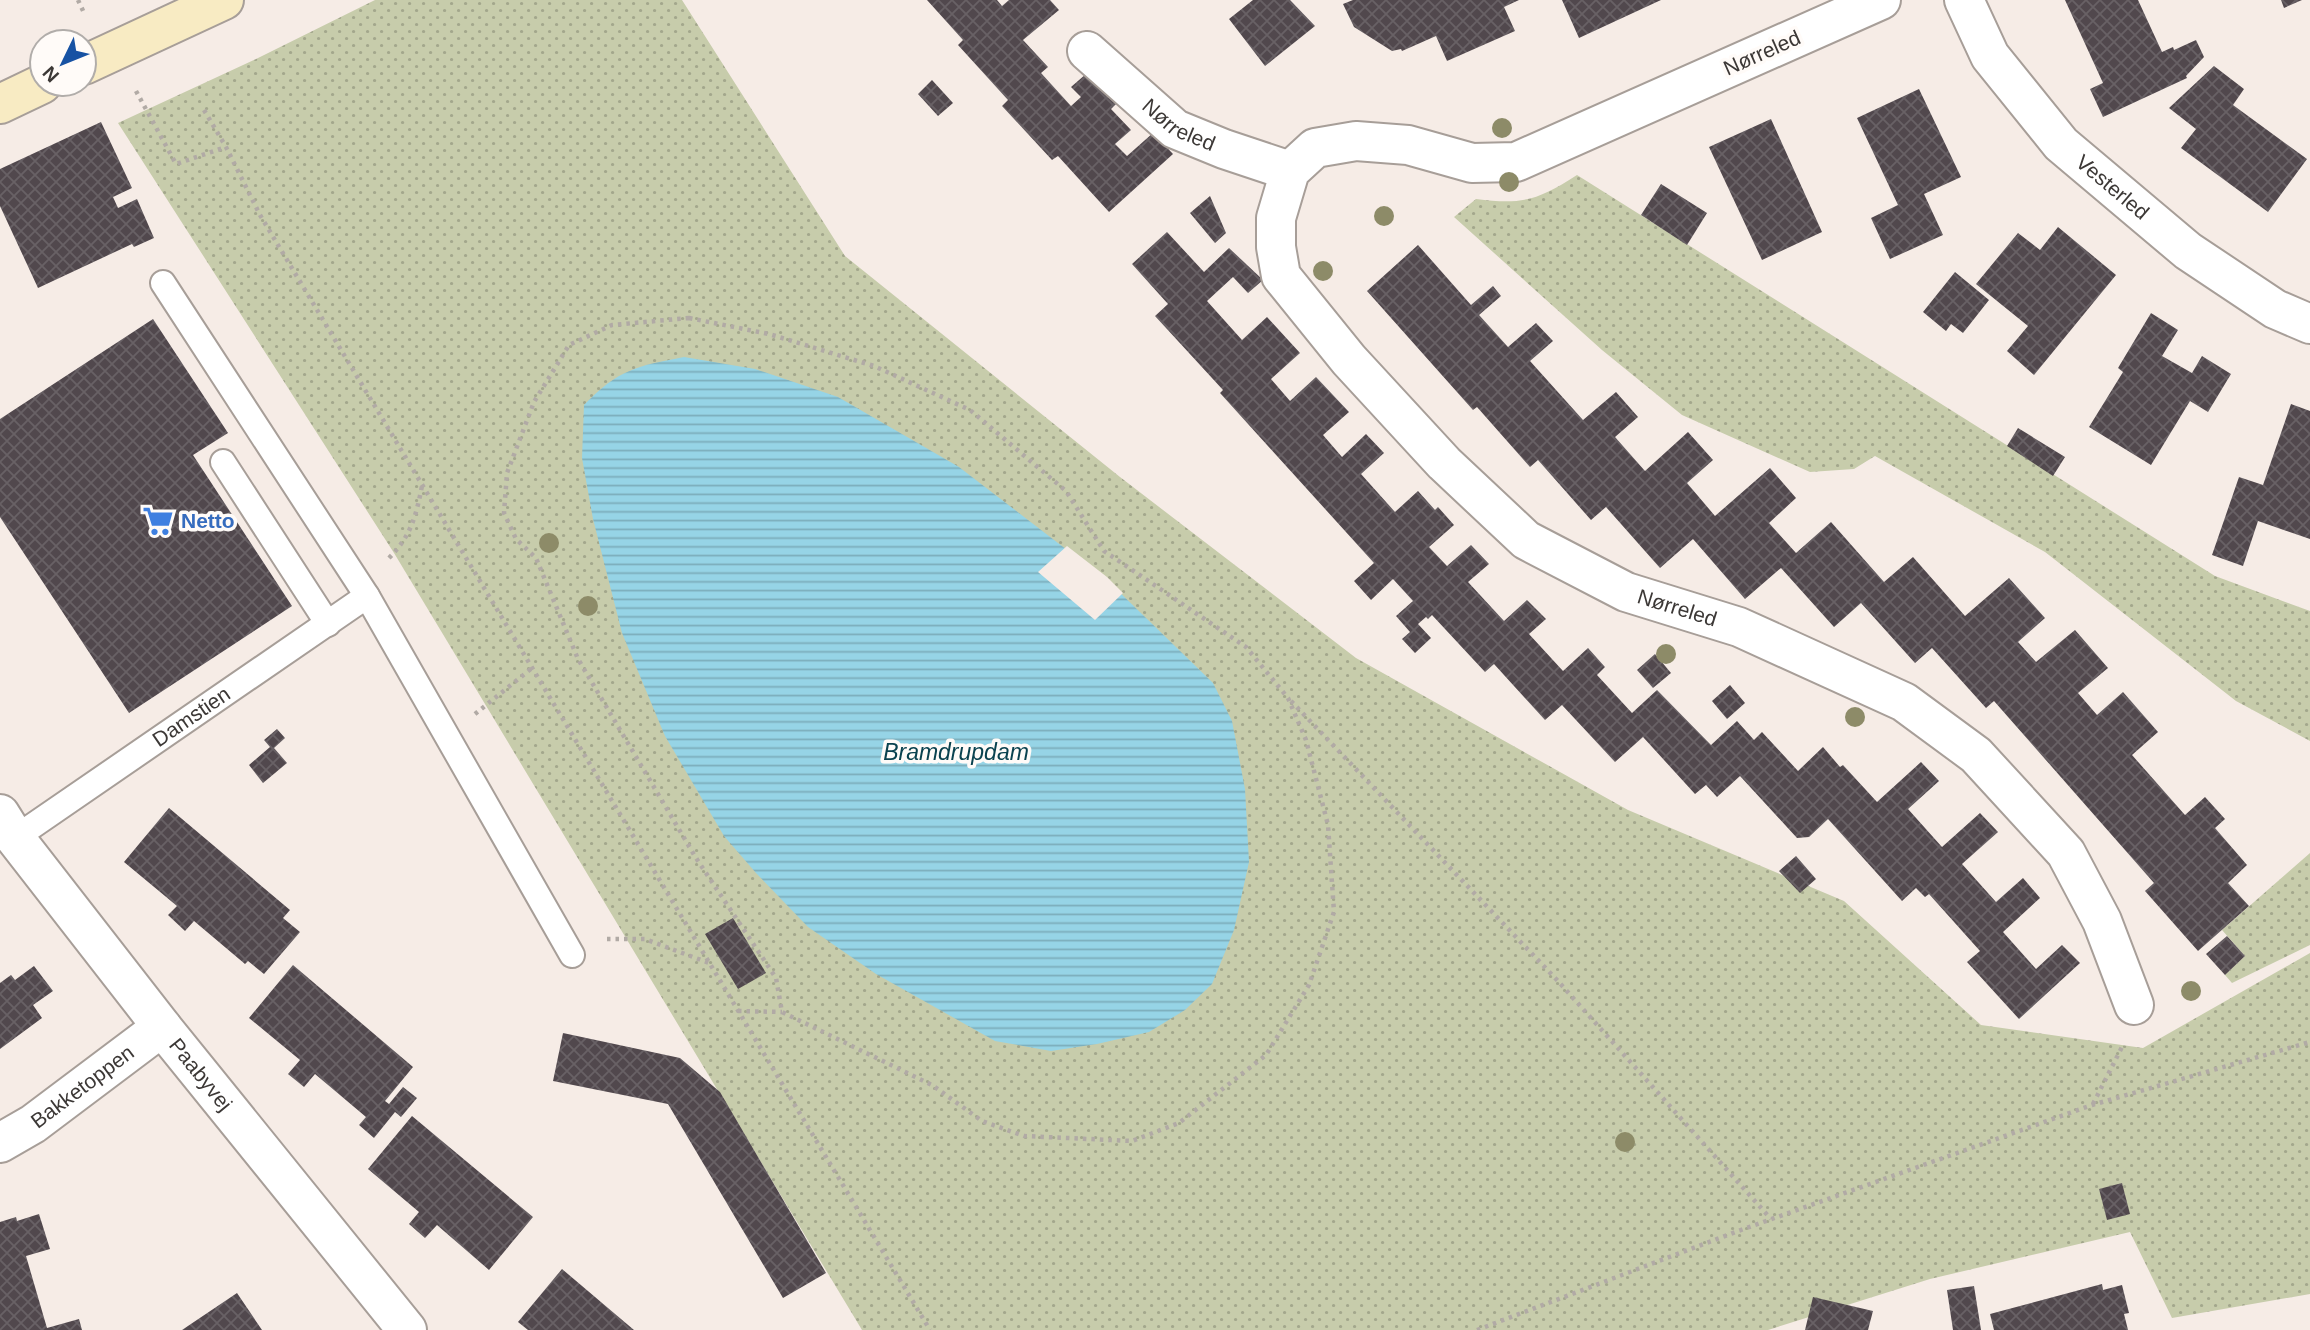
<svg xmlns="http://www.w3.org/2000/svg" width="2310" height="1330" font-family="Helvetica,sans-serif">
  <defs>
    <pattern id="grass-dots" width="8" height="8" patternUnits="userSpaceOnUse" patternTransform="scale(1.75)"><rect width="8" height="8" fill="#c7ccab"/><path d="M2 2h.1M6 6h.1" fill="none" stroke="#a3a78c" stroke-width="1.8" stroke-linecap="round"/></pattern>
    <pattern id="water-rules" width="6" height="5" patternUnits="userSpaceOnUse" patternTransform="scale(1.75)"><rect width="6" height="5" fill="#96d4e6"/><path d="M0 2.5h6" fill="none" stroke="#7cadbb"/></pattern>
    <pattern id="building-cross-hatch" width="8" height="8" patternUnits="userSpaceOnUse" patternTransform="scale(1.75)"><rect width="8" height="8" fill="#51484d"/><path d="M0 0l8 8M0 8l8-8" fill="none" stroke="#686165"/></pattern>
  </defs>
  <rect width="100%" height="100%" fill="#f6ece6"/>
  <path fill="url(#grass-dots)" d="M375,0H682L845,256L1120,477L1356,658L1628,810L1844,901L1981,1025L2143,1048L2310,953V1294L2172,1318L2130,1232L1930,1279L1768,1330H862L394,553L118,123L256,59Z
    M1577,175L2215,576L2310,611V741L2236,701L2045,552L1875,456L1854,469L1810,472L1682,415L1602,350L1454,217L1476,199C1523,205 1538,200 1577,175Z
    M2310,853V945L2232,983L2225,975L2245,956L2222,930Z"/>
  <path fill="url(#water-rules)" d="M684,357L755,369L838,397L959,467L1110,583L1213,683L1232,721L1245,789L1249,862L1234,930L1212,984L1185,1010L1149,1032L1097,1044L1051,1051L995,1041L876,974L808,927L756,873L724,836L665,736L622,633L593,519L582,458L584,405C619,369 637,366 684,357Z"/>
  <path fill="#f6ece6" d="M1067,546L1107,577L1123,593L1095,620L1038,572Z"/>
  <path fill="url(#building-cross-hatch)" d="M927,0H997L1002,6L1009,0H1050L1059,10L1023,40L1048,67L1041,73L1071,106L1081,97L1071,87L1086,74L1097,82L1117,103L1111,109L1131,130L1115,144L1127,156L1153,133L1173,154L1109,212L1058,156L1052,160L1002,106L1008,100L958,45L963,40Z
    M1253,0H1290L1315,26L1265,66L1229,19Z
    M1353,0H1519L1504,7L1515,31L1447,61L1436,36L1402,51L1401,49L1392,51L1354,27L1343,4Z
    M1562,0H1661L1579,38Z
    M2065,0H2138L2162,52L2173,47L2174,50L2196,40L2204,57L2186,76L2187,78L2103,117L2090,89L2103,83Z
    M2281,0H2302L2284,8Z
    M2214,66L2244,89L2233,105L2307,159L2268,212L2181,148L2196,129L2169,108Z
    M932,80L953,103L938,116L918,94Z
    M1919,89L1961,177L1924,194L1943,235L1890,259L1871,218L1898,205L1857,118Z
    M1771,119L1822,232L1762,260L1709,147Z
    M101,122L132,188L113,197L118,208L137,199L154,238L134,247L132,244L38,288L0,206V169Z
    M1661,184L1707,213L1687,245L1641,215Z
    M1210,196L1226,233L1215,243L1190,213Z
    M2058,227L2116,275L2034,375L2007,351L2028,326L1976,284L2018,233L2040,250Z
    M1167,232L1204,272L1229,248L1263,280L1248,293L1233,277L1207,301L1242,340L1267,317L1300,353L1271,379L1290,401L1316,377L1349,412L1323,435L1342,457L1366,434L1384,453L1361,474L1395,512L1418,491L1435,510L1438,507L1454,525L1429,547L1447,566L1471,545L1489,564L1468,582L1504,621L1527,600L1546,619L1529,634L1563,671L1588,648L1605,667L1597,675L1632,713L1657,690L1711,745L1737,721L1754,740L1762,732L1798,771L1823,747L1840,767L1843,765L1877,802L1921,762L1939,781L1908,809L1942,847L1980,813L1998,832L1962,864L1996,902L2023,878L2040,898L2003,932L2036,969L2062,945L2080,963L2019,1019L1967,962L1980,951L1929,894L1925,897L1916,888L1902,901L1828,819L1809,837L1797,838L1740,776L1717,797L1706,785L1695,794L1643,737L1615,762L1562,705L1545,720L1494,664L1485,672L1432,615L1428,619L1426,617L1418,624L1431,638L1415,653L1402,639L1410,632L1396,616L1413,601L1393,579L1371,600L1354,581L1374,563L1220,393L1223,390L1155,316L1168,304L1132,264Z
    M1418,245L1471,305L1493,286L1501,296L1479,315L1508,347L1536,323L1553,341L1530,361L1583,420L1616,392L1638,417L1615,437L1645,471L1688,432L1713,460L1687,483L1715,516L1770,468L1796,498L1769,523L1796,553L1831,522L1884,582L1913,557L1965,616L2009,578L2045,618L2018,642L2036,662L2075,630L2108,668L2078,693L2097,715L2123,692L2158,732L2132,755L2185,815L2205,797L2225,819L2215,828L2247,865L2228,883L2249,906L2198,951L2145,891L2154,883L1994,701L1986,708L1932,648L1915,663L1861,603L1834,627L1781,568L1745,599L1693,539L1660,568L1606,507L1591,520L1538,460L1530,467L1477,407L1473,410L1367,291Z
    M1955,272L1989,300L1963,333L1951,324L1946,331L1923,312Z
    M2151,313L2178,330L2162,356L2192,373L2202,356L2231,374L2208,412L2190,401L2151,465L2089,427L2123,372L2118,368Z
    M153,319L228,433L193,455L292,606L129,713L0,517V419Z
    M2291,404L2310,411V539L2258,521L2243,566L2212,555L2239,477L2263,485Z
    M2018,428L2065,457L2053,476L2007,446Z
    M1655,654L1671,673L1653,688L1637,670Z
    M1730,685L1745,703L1727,719L1712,701Z
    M277,729L285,738L274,748L287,763L263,783L249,765L270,747L264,740Z
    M169,808L290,910L283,918L300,932L264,974L248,961L245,964L194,921L185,931L168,915L177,906L124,862Z
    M1796,856L1816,879L1800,893L1779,871Z
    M733,918L766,973L738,989L705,934Z
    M2227,936L2245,956L2225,975L2206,954Z
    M293,965L413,1067L385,1101L389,1104L403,1087L417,1098L401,1117L395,1112L374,1138L359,1125L366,1117L315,1074L304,1087L288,1074L300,1060L249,1018Z
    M34,966L53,991L33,1005L42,1018L0,1049V983L11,975L15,980Z
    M563,1033L680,1058L720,1092L826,1273L783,1298L668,1104L553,1081Z
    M412,1116L533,1217L489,1270L437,1225L425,1238L409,1224L419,1212L368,1169Z
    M2122,1183L2130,1214L2107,1220L2099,1189Z
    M39,1214L50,1249L26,1256L47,1328L79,1319L82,1330H0V1222L16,1217L17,1221Z
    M562,1269L621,1319L634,1330H528L518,1322Z
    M2102,1284L2103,1290L2122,1285L2129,1313L2124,1314L2128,1330H1994L1990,1314Z
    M1974,1286L1981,1330H1953L1947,1290Z
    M237,1293L262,1330H182Z
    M1813,1297L1873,1311L1868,1330H1805Z"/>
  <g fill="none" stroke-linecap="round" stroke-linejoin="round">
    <g stroke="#a79e98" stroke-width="28">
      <g id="lane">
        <path d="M163,283L367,596L572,955"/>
        <path d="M223,462L328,624"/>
        <path id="s1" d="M15,838L367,596"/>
      </g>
    </g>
    <g stroke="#a79e98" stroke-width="42">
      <g id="street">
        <path id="s2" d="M1881,0L1516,162L1472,163L1408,145L1356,141L1315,148L1290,171L1276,218V247L1281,276L1349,360L1444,463L1526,540L1626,592L1739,627L1904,702L1976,755L2066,853L2102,921L2134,1005"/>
        <path id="s3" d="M1964,0L1990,56L2061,144L2188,251L2275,309L2310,324"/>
        <path id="s4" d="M1087,51L1175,129L1224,149L1290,171"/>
        <path id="s5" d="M0,814L15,838L162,1027L407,1330"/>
        <path id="s6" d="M0,1143L33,1124L162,1027"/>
      </g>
    </g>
    <g stroke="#a79e98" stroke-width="42">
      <path id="secondary" d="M84,65L224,0
        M0,104L42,84"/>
    </g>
    <path stroke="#b1aaa5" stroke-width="4.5" stroke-dasharray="3.5 5" stroke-linecap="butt" d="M78,0L85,15
      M136,91L176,164L226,147
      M204,110L226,147L260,215L930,1330
      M689,318L769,334L874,366L970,410L1066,491L1104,551L1246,647L1288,698L1306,740L1328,825L1334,912L1309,985L1266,1055L1179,1123L1132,1141L1024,1136L982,1121L932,1085L782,1012L776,978L696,858L578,659L536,558L516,539L504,513L507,473L534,402L569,345L612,325Z
      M389,558C411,536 416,516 422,486
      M1291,701L1557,980L1771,1219
      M475,714L532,668
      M607,939H645L709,963
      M738,1011L782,1012
      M2093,1104L2122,1047
      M1477,1330L1738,1231L2092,1105L2310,1042"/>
    <use href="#lane" stroke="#fff" stroke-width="24"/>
    <use href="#street" stroke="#fff" stroke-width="38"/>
    <use href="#secondary" stroke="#f8ebc3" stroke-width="38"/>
  </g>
  <g fill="#8d8b68">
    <circle cx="1502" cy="128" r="10"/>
    <circle cx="1509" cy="182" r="10"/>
    <circle cx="1384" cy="216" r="10"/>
    <circle cx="1323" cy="271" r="10"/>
    <circle cx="549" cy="543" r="10"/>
    <circle cx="588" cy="606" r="10"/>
    <circle cx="1666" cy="654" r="10"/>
    <circle cx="1855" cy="717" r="10"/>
    <circle cx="2191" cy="991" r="10"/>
    <circle cx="1625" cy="1142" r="10"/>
  </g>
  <defs>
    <g id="supermarket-bare" transform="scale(2.415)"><path d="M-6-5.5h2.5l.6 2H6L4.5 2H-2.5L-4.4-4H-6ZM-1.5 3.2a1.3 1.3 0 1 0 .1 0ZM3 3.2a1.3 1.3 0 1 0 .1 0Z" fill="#3f7fe0" stroke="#fffbf8" stroke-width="2.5" paint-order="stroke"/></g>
  </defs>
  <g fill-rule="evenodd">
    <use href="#supermarket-bare" x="158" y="521"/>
  </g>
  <g text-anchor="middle" stroke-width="7" stroke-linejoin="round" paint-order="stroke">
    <g font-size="21" fill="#3c3836" stroke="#fffbf8">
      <text transform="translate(1762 53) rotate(-24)" y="7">Nørreled</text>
      <text dy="7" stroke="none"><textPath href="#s4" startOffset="119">Nørreled</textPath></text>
      <text dy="7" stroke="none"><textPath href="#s3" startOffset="242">Vesterled</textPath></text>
      <text dy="7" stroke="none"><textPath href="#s2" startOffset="1272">Nørreled</textPath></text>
      <text dy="7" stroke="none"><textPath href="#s1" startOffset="214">Damstien</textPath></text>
      <text dy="7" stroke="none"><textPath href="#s5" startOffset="329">Paabyvej</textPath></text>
      <text dy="7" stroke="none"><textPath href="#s6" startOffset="100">Bakketoppen</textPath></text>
    </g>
    <g font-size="21" font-weight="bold" fill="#366cbe" stroke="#fffbf8" text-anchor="start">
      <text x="181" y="528">Netto</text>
    </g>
    <g font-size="23" font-style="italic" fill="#0a424f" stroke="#fffbf8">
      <text x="956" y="760">Bramdrupdam</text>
    </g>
  </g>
  <g transform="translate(63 63) rotate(227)"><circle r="33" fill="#fffbf8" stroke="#b1adaa" stroke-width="2"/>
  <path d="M0-5L12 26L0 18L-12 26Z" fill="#1752a3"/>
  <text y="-10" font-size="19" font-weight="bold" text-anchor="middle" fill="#3c3836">N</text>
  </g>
</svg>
